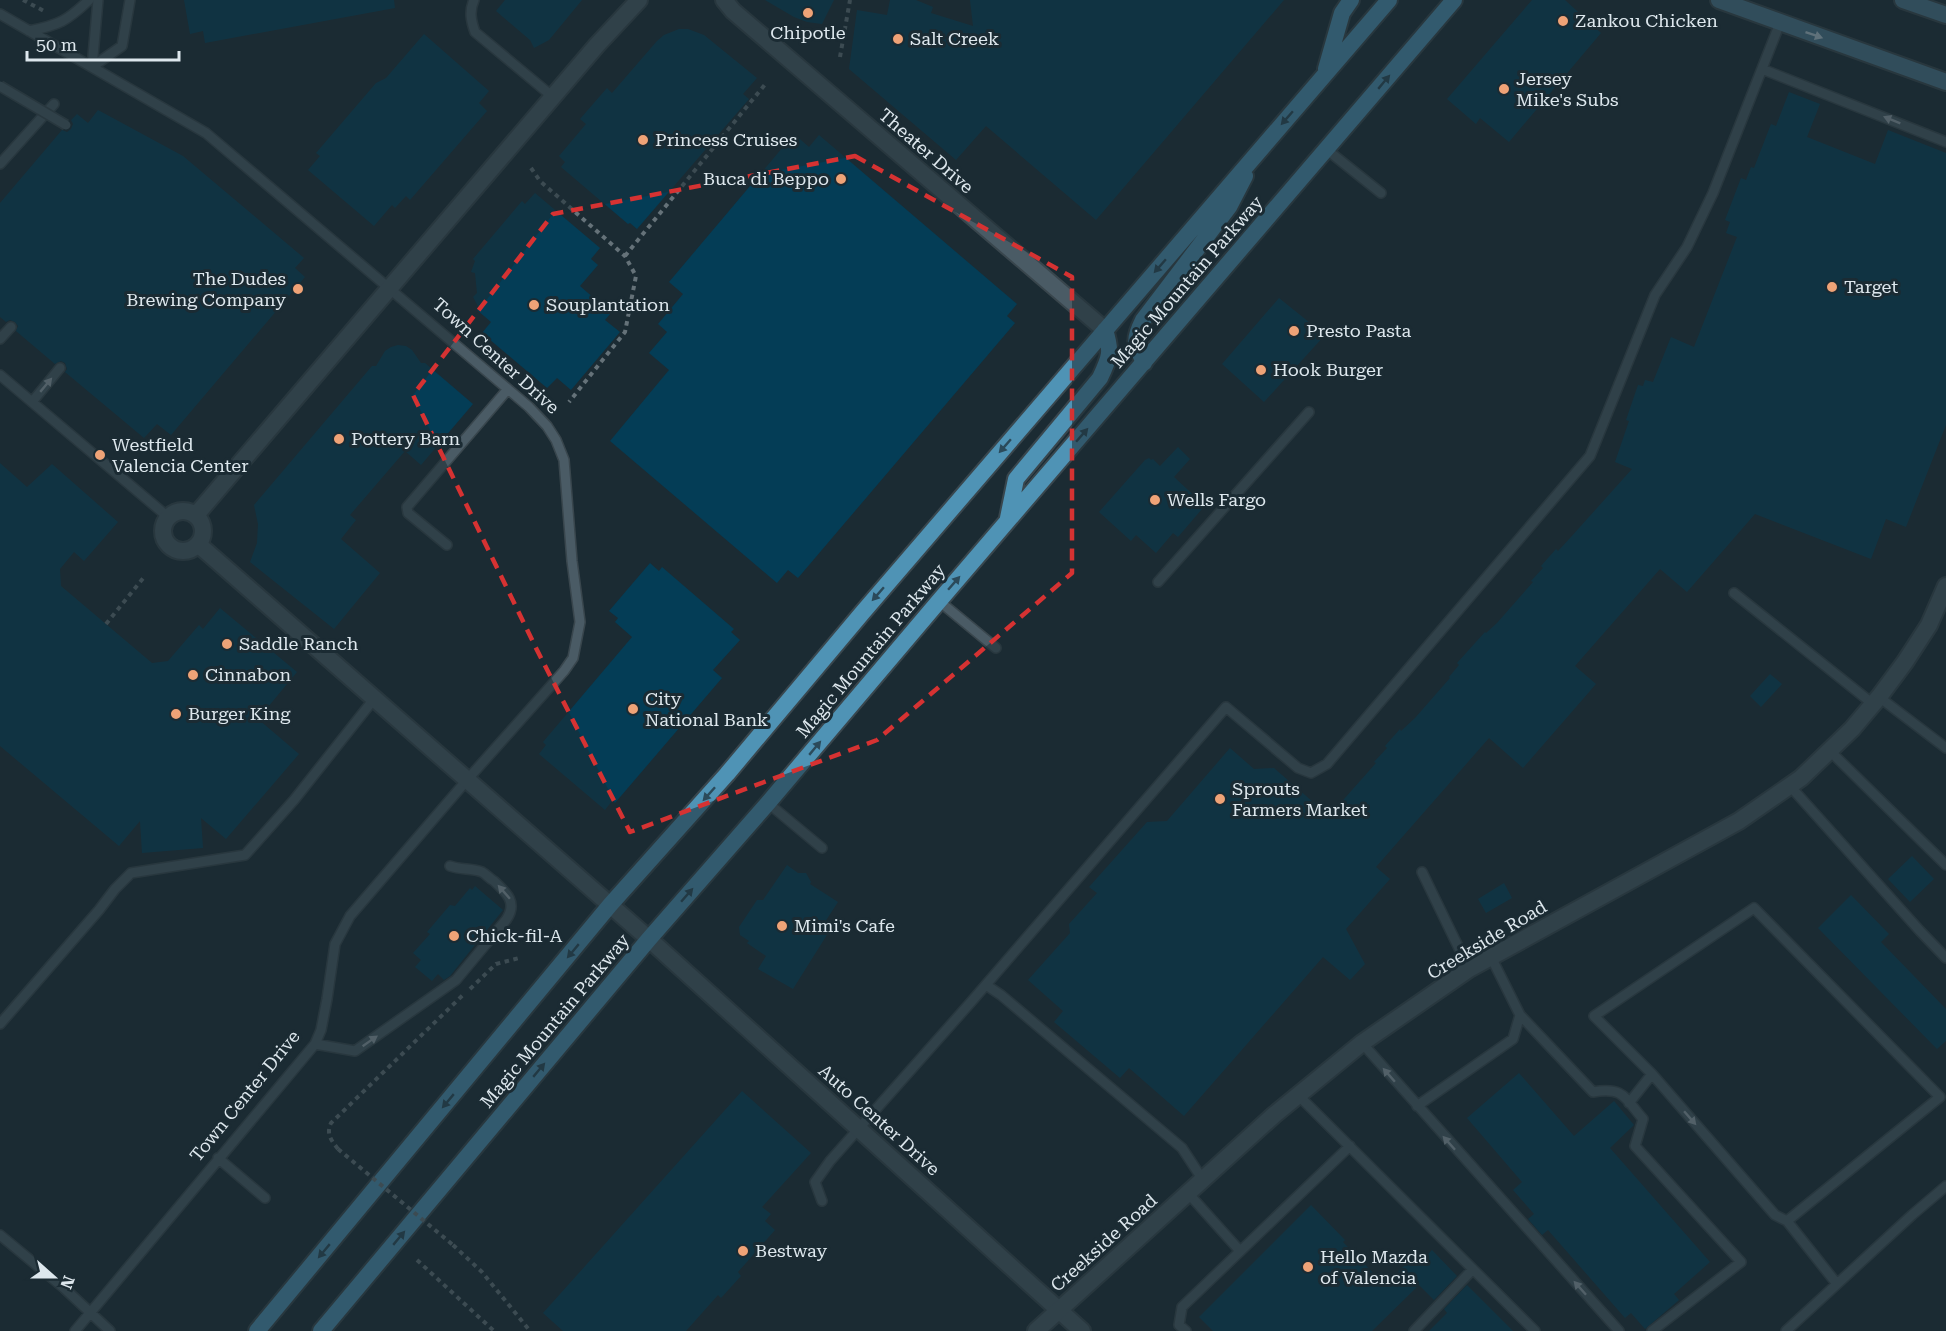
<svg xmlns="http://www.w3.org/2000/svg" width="1946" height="1331" font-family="'Roboto Serif',serif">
  <rect width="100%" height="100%" fill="#1b2b33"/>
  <path fill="#043d56" d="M184,0H394L395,8L205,43L203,31L190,34Z
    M505,0H582L549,40L534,48L530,40L496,11Z
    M765,0H834L822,24L807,22L794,17Z
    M890,0H916L933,7L931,13L973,26L970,0H1284L1096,220L986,126L956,160L849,69L857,10L887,15Z
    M1532,0H1565L1601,33L1509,142L1480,118L1476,124L1447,99Z
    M679,29H688L704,35L757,78L743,94L749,99L637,229L630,223L628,224L561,167L565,162L559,156L586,124L580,119L607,88L612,93L657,41L664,35Z
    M424,34L489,91L479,103L487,111L410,200L406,196L395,208L392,205L374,226L308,170L320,156L316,153L376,83L386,78Z
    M1789,92L1820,104L1807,137L1875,164L1888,130L1946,153V425L1906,527L1886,519L1871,559L1755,514L1687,592L1660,569L1575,666L1596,684L1523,768L1489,738L1376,867L1390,879L1346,929L1365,964L1350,980L1323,957L1184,1116L1129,1068L1120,1078L1054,1022L1063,1011L1028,980L1070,933L1069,924L1097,893L1089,887L1147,822L1167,821L1230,748L1254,769L1274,768L1329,816L1376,763L1374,762L1387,748L1385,746L1400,729L1401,731L1415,718L1450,678L1449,677L1459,665L1457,663L1485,632L1486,633L1497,623L1533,582L1531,581L1543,568L1541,566L1556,549L1558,551L1571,537L1632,469L1615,462L1629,421L1626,420L1638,385L1643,386L1645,380L1653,382L1671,337L1694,347L1737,237L1726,233L1730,222L1725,220L1741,178L1746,180L1751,167L1754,168L1771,124L1776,126Z
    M98,110L183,156L304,258L295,268L305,277L171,435L157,424L144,438L65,372L67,369L65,363L61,361L55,364L16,331L18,326L15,322L10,320L6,322L0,317V203L62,130L67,132L71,129L73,124L71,120L77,114L88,123Z
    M794,134L809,147L819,135L1017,304L1007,316L1015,323L798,578L788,570L777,583L610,441L669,370L649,353L667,332L658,324L683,294L669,282Z
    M535,193L600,248L591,259L598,265L580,286L611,313L605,320L620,332L571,390L557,378L547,388L482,333L491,322L477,310L479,308L473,297L477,293L475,273L471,272L475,261L473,259L522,201L525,204Z
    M1279,298L1325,335L1264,402L1222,364Z
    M398,345L406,346L412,350L421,363H425L473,404L421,465L405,451L350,515L356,520L341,539L380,573L334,629L250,562L257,543L258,524L254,505L372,366H376L385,351L391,347Z
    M1178,447L1190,459L1174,477L1200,501L1197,505L1202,509L1178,537L1173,533L1156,553L1136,535L1131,541L1099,512L1145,460L1149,458L1151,460L1153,459L1160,466Z
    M0,463L27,487L52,464L118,522L84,561L74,552L60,569L61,586L152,663L168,661L199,625L203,629L220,608L297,672L258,719L299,754L226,839L201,818L203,848L142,853L140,821L119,846L0,746Z
    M650,563L659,571L662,567L734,629L731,632L740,640L713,670L722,678L615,803L612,801L605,810L539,754L546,745L543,742L632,637L615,622L618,618L609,611Z
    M1770,674L1782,684L1761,707L1750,696Z
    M1912,856L1934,879L1910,902L1888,879Z
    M787,865L798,873H806L811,882L810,884L838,902L823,925L830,930L793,989L758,969L766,956L747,943L749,941L740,935L739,927L757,900H763Z
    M1504,883L1512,898L1486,913L1478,899Z
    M475,886L503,910L450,976L444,980L438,974L432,981L415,967L421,960L413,953L430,934L427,932L450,905L455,906L470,888L472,890Z
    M1851,895L1889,934L1881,942L1946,1009V1041L1937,1049L1818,928Z
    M1519,1073L1574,1136L1614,1101L1634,1125L1610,1148L1710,1262L1674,1294L1679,1300L1645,1329L1631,1313L1625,1318L1548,1230L1542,1235L1528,1219L1534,1214L1513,1190L1522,1182L1467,1118Z
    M742,1091L811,1153L762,1207L771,1214L765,1221L775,1230L738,1272L741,1276L721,1298L718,1295L686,1331H563L543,1313Z
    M1311,1205L1345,1240L1343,1242L1385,1285L1416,1254L1422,1260L1432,1250L1457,1276L1434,1300L1419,1285L1372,1331H1213L1199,1317Z
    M1467,1285L1513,1331H1429L1447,1313L1444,1309Z"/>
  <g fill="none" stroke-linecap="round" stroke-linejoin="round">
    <g stroke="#39464d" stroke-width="12">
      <path id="service" d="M474,0C469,11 471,21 475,32L553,97
        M0,14L206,133L529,407L547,426L556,440L564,460L572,561L580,622L573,658L564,671L467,780L350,916L335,944L327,999L321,1030L315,1044L75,1331
        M29,31C59,25 67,21 89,0
        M92,67L122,46L130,0
        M92,67L98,0
        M1762,69L1946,142
        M1326,149L1381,193
        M0,164L54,104
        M0,339L11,327
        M0,375L168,517
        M32,402L60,368
        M447,545L408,513L407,507L508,389
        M1158,582L1309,412
        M1734,593L1873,704
        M939,601L996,648
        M1879,697L1946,748
        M1830,751L1946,865
        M1790,786L1920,931L1946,958
        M768,803L822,848
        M1422,872L1469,969
        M986,985L1001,995L1182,1148L1203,1180
        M1520,1015L1593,1092C1624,1087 1624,1097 1643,1119L1635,1146L1741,1262L1652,1331
        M0,1024L99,910L115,889L131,873L245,855L294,800L374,699
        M1362,1043L1619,1331
        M315,1044L355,1051L456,980L506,920C518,903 507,893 494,881C490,879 486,874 482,872C473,868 460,870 450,866
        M1299,1096L1535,1331
        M1629,1103L1652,1074
        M1417,1106L1513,1039L1520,1015L1491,957
        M218,1158L265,1198
        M1188,1193L1240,1251
        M822,1201L815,1182L830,1161L971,1002L1226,707L1298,768L1311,773L1327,764L1590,456L1655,295L1687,247L1713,193L1780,23
        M1787,1221L1940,1097L1754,908L1594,1016L1652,1074L1775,1215L1787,1221L1837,1284
        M0,1235L64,1288L110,1331
        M1186,1331L1179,1325L1182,1307L1350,1146
        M1414,1331L1473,1269
        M1786,1331L1912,1215L1946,1186"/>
    </g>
    <g stroke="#39464d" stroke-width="20">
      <path id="minor" d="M724,0L733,11L1105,330
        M163 531a20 20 0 1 1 40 0a20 20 0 1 1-40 0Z
        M196,515L597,45L639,0
        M199,545L649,939L1082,1331"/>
    </g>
    <g stroke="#39464d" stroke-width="20">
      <path id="tertiary" d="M1036,1331L1274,1115L1362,1043L1469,969L1739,821L1801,778L1852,729L1879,697L1905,662L1929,625L1946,586"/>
    </g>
    <g stroke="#39464d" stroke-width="20">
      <path id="secondary" d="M1719,0L1946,82
        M1903,0L1946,15"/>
    </g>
    <g stroke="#39464d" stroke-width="20">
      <path id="primary" d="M1326,69L1342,13L1351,0
        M1144,363C1135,343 1133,340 1143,320L1229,207L1245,176
        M1008,518L1016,479L1100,378C1110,357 1112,352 1105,330
        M257,1331L610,905L727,774L863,612L1389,0
        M321,1331L649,939L768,803L939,601L1454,0"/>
    </g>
    <path stroke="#657279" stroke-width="4" stroke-dasharray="4.5 4.5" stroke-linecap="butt" d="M23,0L46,12
      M840,57L850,0
      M531,168L540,181L625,256L636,276L625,332L569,402
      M625,256L767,82
      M106,624L145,576
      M470,989L496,964L519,958
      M338,1149C331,1140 326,1134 331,1123L464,994
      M453,1245L482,1272L530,1331
      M417,1260L494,1331"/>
    <use href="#service" stroke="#4a5b65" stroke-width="9"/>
    <use href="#minor" stroke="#4a5b65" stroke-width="16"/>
    <use href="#tertiary" stroke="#4a5b65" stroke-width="16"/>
    <use href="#secondary" stroke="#4c778d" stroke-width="16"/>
    <use href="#primary" stroke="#4f93b5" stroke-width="16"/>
    <g stroke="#39464d" stroke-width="12" stroke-linecap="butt">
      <path id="service-bridge" d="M0,86L66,125"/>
    </g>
    <path stroke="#657279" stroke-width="4" stroke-dasharray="4.5 4.5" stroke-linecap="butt" d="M338,1149L453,1245"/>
    <use href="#service-bridge" stroke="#4a5b65" stroke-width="9"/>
  </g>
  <defs><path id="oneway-solid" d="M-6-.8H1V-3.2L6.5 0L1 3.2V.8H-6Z" transform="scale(1.5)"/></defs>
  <use fill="#b2c5d0" href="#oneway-solid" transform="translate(1814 35) rotate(19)"/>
  <g fill="#2b4a5a">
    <use href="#oneway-solid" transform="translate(1384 82) rotate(-50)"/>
    <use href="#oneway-solid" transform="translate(1287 118) rotate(131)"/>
    <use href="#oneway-solid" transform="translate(1160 266) rotate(131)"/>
    <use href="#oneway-solid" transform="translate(1082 435) rotate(-49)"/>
    <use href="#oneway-solid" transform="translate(1005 446) rotate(131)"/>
    <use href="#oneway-solid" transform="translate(954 583) rotate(-49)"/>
    <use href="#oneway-solid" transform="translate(878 594) rotate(131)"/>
    <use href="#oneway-solid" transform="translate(815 748) rotate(-50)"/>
    <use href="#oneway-solid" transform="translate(709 794) rotate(132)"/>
    <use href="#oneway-solid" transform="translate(687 895) rotate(-49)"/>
    <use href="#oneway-solid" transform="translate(573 951) rotate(130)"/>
    <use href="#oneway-solid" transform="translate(539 1070) rotate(-50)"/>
    <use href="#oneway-solid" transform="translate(448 1101) rotate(130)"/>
    <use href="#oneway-solid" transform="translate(399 1238) rotate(-50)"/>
    <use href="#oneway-solid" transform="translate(324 1251) rotate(130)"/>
  </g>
  <g fill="#94a1a9">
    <use href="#oneway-solid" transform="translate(1892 120) rotate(-158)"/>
    <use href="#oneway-solid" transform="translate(46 385) rotate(-50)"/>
    <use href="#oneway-solid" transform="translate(504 892) rotate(-131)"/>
    <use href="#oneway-solid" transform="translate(370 1041) rotate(-35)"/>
    <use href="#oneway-solid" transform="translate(1389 1075) rotate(-131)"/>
    <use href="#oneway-solid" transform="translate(1690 1118) rotate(49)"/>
    <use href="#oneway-solid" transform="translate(1449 1143) rotate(-132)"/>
    <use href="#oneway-solid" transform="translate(1580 1288) rotate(-132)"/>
  </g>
  <path d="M0 0H1946V1331H0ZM855,156L1072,277V573L877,740L630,832L537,650L413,395L553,214Z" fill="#1b2b33" fill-opacity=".55" fill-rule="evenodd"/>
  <path fill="none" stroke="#d63232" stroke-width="4.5" stroke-dasharray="12 8" stroke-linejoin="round" d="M855,156L1072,277V573L877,740L630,832L537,650L413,395L553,214Z"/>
  <g fill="#efa377" stroke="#1b2b33" stroke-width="2">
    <circle cx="808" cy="13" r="6"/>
    <circle cx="1563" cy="21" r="6"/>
    <circle cx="898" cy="39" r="6"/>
    <circle cx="1504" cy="89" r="6"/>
    <circle cx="643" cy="140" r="6"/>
    <circle cx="841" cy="179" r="6"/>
    <circle cx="1832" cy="287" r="6"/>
    <circle cx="298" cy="289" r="6"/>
    <circle cx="534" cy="305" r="6"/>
    <circle cx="1294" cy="331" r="6"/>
    <circle cx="1261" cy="370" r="6"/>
    <circle cx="339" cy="439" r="6"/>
    <circle cx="100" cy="455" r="6"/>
    <circle cx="1155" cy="500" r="6"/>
    <circle cx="227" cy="644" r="6"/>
    <circle cx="193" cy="675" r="6"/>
    <circle cx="633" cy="709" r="6"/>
    <circle cx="176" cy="714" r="6"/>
    <circle cx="1220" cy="799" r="6"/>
    <circle cx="782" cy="926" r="6"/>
    <circle cx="454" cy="936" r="6"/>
    <circle cx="743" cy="1251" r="6"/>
    <circle cx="1308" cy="1267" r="6"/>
  </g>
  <g text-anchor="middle" stroke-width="6" stroke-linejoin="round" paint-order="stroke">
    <g font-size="18" fill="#dde7ed" stroke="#1b2b33" text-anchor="start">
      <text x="1575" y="27">Zankou Chicken</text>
      <text x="808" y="39" text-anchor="middle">Chipotle</text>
      <text x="910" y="45">Salt Creek</text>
      <text x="1516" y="85">Jersey<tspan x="1516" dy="21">Mike's Subs</tspan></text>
      <text x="655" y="146">Princess Cruises</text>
      <text x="829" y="185" text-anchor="end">Buca di Beppo</text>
      <text x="286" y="285" text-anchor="end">The Dudes<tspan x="286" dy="21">Brewing Company</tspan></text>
      <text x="1844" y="293">Target</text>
      <text x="546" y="311">Souplantation</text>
      <text x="1306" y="337">Presto Pasta</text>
      <text x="1273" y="376">Hook Burger</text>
      <text x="351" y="445">Pottery Barn</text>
      <text x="112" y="451">Westfield<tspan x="112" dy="21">Valencia Center</tspan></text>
      <text x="1167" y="506">Wells Fargo</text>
      <text x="239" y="650">Saddle Ranch</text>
      <text x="205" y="681">Cinnabon</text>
      <text x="645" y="705">City<tspan x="645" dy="21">National Bank</tspan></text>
      <text x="188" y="720">Burger King</text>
      <text x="1232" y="795">Sprouts<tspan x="1232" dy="21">Farmers Market</tspan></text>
      <text x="794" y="932">Mimi's Cafe</text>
      <text x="466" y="942">Chick-fil-A</text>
      <text x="755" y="1257">Bestway</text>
      <text x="1320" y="1263">Hello Mazda<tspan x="1320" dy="21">of Valencia</tspan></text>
    </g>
    <g font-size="18" fill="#dde7ed" stroke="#1b2b33">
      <text transform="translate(926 151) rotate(41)" y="6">Theater Drive</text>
      <text transform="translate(1187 282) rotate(-49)" y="6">Magic Mountain Parkway</text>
      <text transform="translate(496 356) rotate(42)" y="6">Town Center Drive</text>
      <text transform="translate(871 651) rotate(-50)" y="6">Magic Mountain Parkway</text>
      <text transform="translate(1487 940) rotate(-31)" y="6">Creekside Road</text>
      <text transform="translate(555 1021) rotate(-50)" y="6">Magic Mountain Parkway</text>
      <text transform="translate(245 1096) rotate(-51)" y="6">Town Center Drive</text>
      <text transform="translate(879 1120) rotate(42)" y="6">Auto Center Drive</text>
      <text transform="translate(1104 1243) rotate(-42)" y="6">Creekside Road</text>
    </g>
  </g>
  <g transform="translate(54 1277) rotate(111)" stroke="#1b2b33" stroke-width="4.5" paint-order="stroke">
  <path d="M0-4.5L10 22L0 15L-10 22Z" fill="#dde7ed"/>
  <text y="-9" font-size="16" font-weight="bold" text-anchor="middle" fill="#dde7ed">N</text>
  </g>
  <path d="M27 51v9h152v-9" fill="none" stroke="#dde7ed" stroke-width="3"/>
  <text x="36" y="51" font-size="18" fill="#dde7ed" stroke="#1b2b33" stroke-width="4.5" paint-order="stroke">50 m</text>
</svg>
